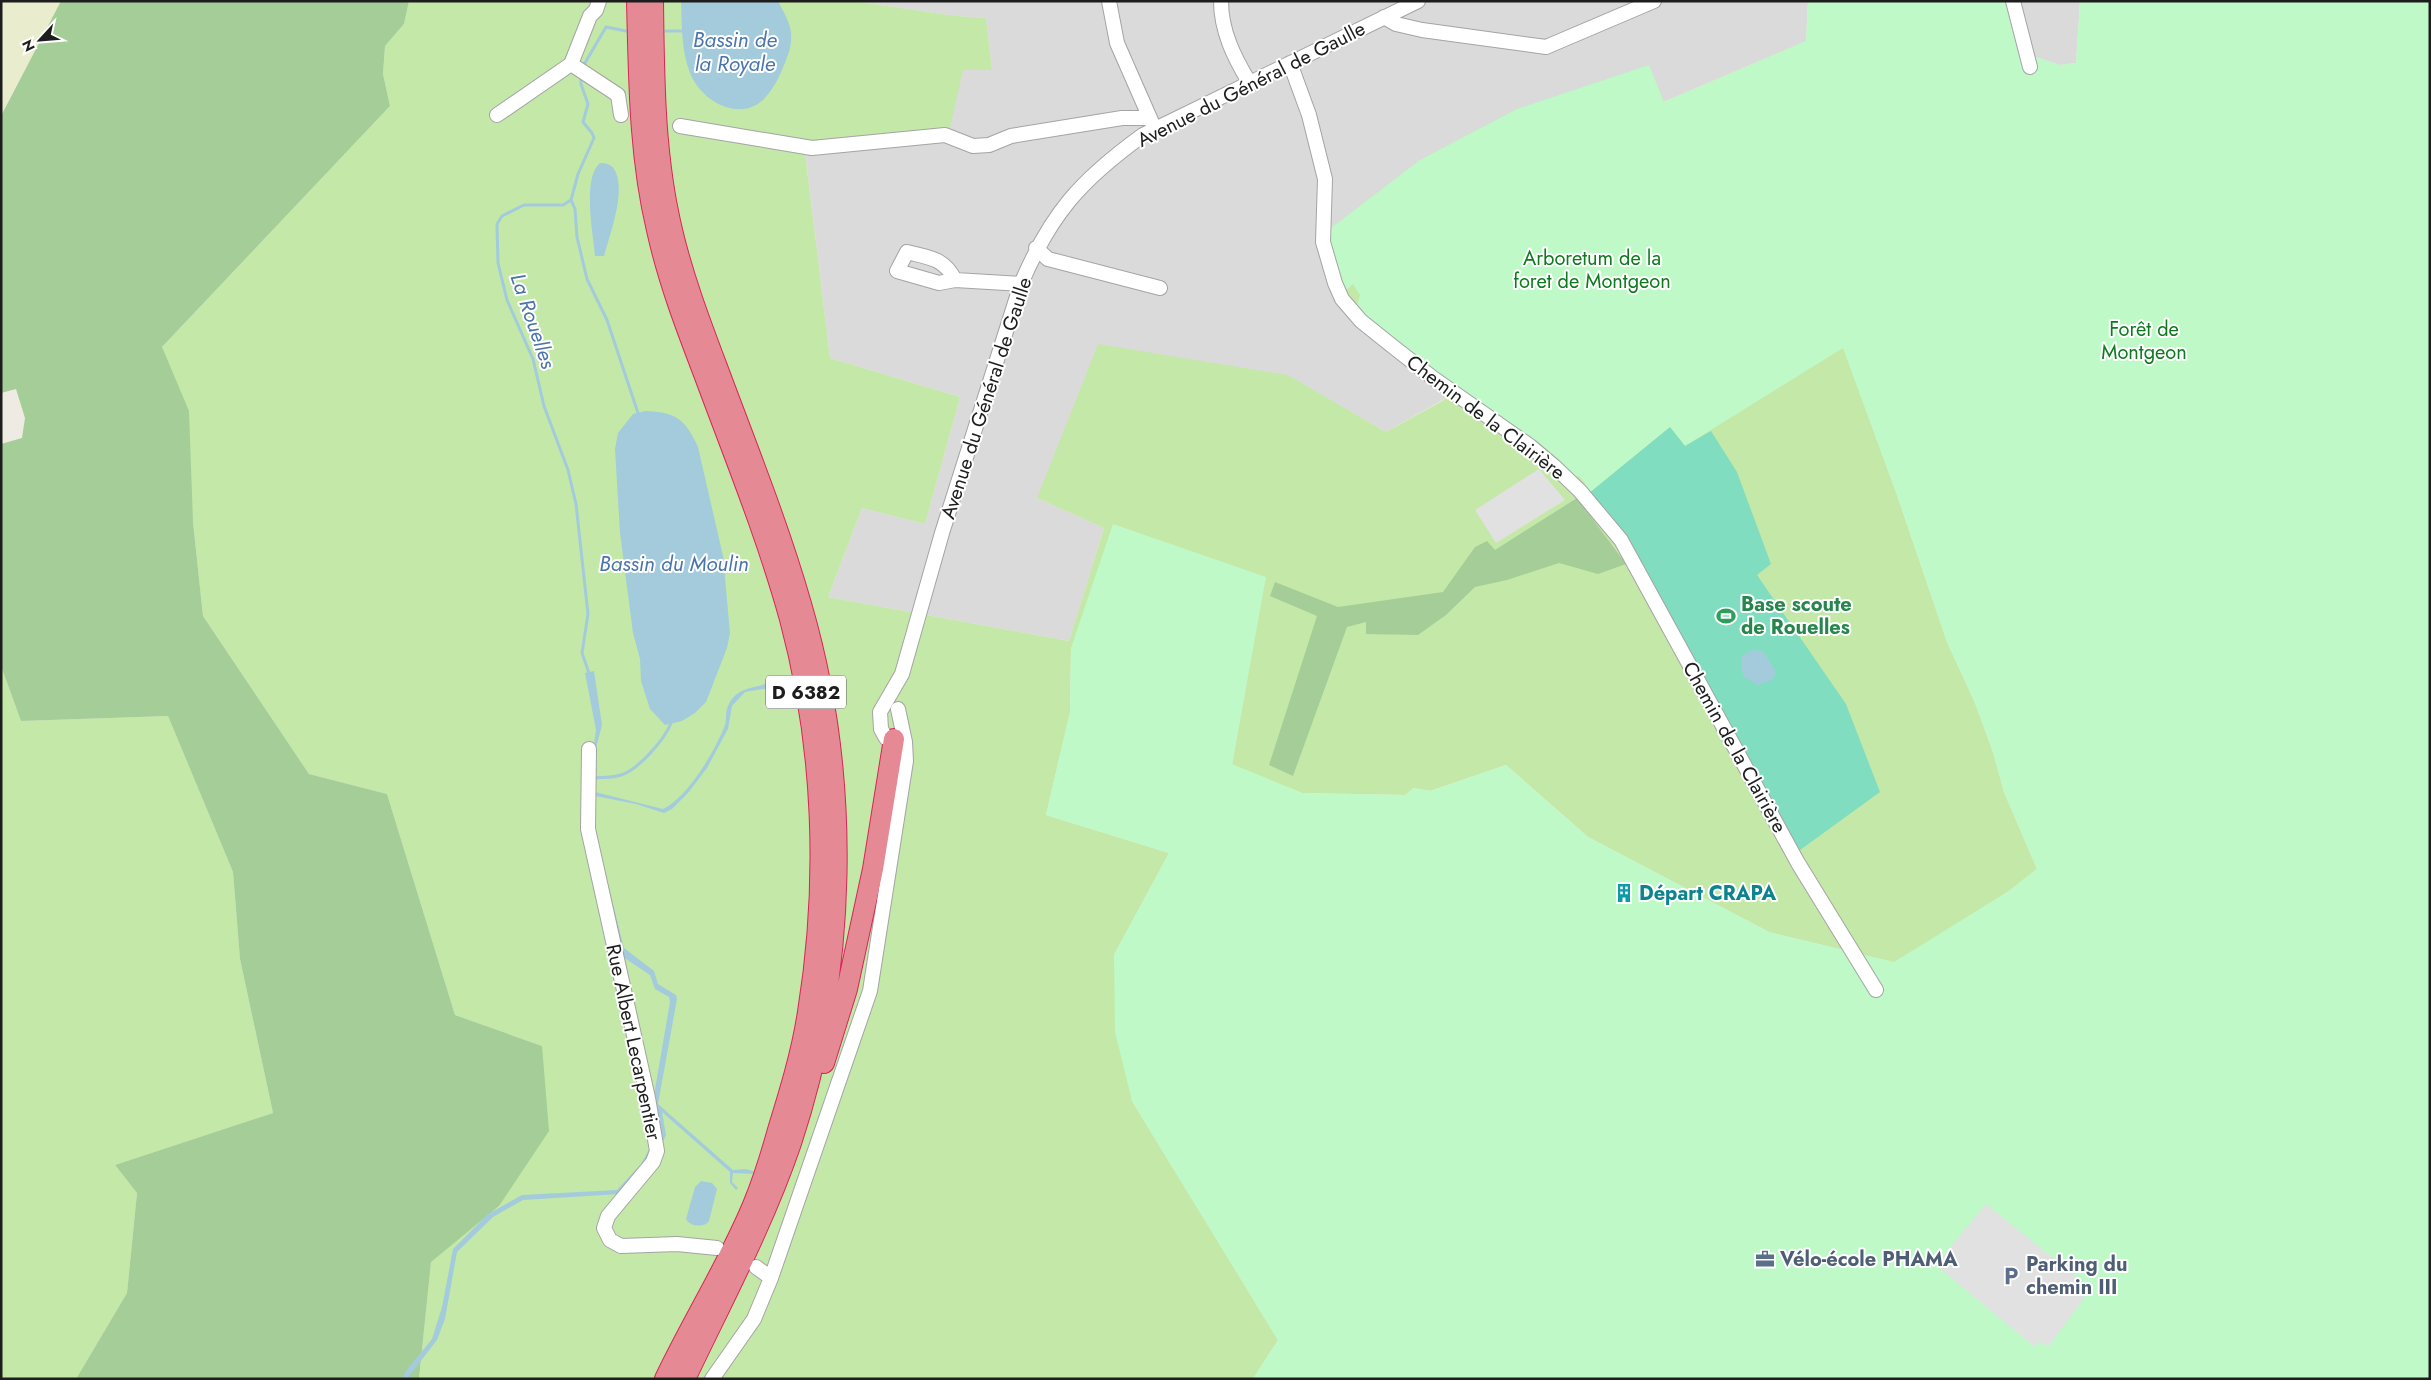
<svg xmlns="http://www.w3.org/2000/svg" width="2431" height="1380" font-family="Jost,sans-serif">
  <rect width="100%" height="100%" fill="#eeebe3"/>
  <path fill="#dbdada" d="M853,1H1808L1806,41L1663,102L1420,160L1395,181L1444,399L1386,432L1287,375L1037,498L1104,528L1069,641L828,597L862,508L925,524L960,397L830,358L805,151L963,70H992L986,18L956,16Z
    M2012,1H2080L2076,63L2060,65L2024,53Z"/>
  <path fill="#e9edce" d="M1,1H61L1,116Z"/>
  <path fill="#c4e8a8" d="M409,1H853L956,16L986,18L992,70H963L948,137L805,152L830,358L960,397L925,524L862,508L828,597L1069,641L1104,528L1037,498L1098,344L1288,375L1386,432L1444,400L1442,390L1377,343L1345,308L1319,243L1331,228L1420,160L1517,109L1649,65L1664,102L1806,41L1843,347L1897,495L1947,642L1975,703L1993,752L2004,792L2037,869L2009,891L1873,976L1859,954L1769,932L1588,837L1506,765L1430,791L1414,788L1405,795L1302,793L1232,765L1265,577L1071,648L1070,712L1046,815L1169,853L1114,955L1132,1101L1278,1340L1253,1379H419L431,1261L499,1206L542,1046L455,1015L387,794L309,774L203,616L193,522L162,347L390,106L383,74L385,46L404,24Z
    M1,666L21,721L168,716L233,872L240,959L273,1113L115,1165L137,1193L127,1293L76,1379H1Z"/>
  <path fill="#a4cd98" d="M61,1H409L404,24L385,46L383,74L390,106L162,347L189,411L193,522L203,616L309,774L387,794L455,1015L542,1046L549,1131L499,1206L431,1262L419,1379H76L127,1293L137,1193L115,1165L273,1113L240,959L233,872L168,716L21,721L1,666V444L22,438L25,418L16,389L1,393V116Z
    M1577,498L1626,564L1598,574L1559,563L1507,580L1475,587L1446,615L1418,635L1366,634V622L1347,627L1293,776L1269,765L1317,616L1270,596L1275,582L1338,607L1443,592L1475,547L1487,541L1495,550Z"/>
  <path fill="#bff9c8" d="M1808,1H2012L2024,53L2060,65L2076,63L2080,1H2430V1379H1253L1278,1340L1132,1101L1115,1032L1114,955L1169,853L1046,815L1070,712L1071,648L1113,524L1266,577L1232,764L1302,793L1405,795L1414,788L1430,791L1506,765L1588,837L1769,932L1894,962L2009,891L2037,869L2004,792L1993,752L1975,703L1947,642L1897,495L1843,348L1685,446L1670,427L1588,494L1583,489L1585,483L1579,476H1573L1392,340L1357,307L1360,295L1353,284L1344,292L1329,239L1331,228L1420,160L1517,109L1649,65L1664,102L1806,41Z"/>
  <path fill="#81ddc0" d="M1670,427L1685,446L1711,431L1737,472L1771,564L1757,575L1846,704L1880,792L1796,853L1588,494Z"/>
  <path fill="#e1e1e1" d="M1539,469L1565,500L1496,543L1475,510Z
    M1986,1204L2083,1282L2077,1290L2085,1297L2048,1347L2040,1341L2035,1347L1938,1267V1262Z"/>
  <path fill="#a3cbdc" d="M681,1H778C783,11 790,22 791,33C792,44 789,53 785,63C779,77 775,87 764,99C739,123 701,101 690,73C681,49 682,26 681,1Z
    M600,163C605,163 611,164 614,169C627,189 610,234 604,256H595C593,233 582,178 600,163Z
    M645,411C675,412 685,418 698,447L723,556L730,633L727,648L706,702L695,713L682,721L665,725L650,709L641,681L640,659L633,633L620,533L615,449L618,433L633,414Z
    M1752,650L1763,651L1776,672L1772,680L1758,685L1744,677L1741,668L1742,656Z
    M594,671L602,725L595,752V792L663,809C688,797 715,751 725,725C727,719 725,712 728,706C738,682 763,691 771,679H775L778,683L775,687L745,692L732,706L728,729L707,768L688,793L672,809L664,813L636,804L595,796L594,825L597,840L624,948L654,971L658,984L676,995L677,999L658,1104L733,1170L746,1169L756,1172L755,1174L733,1173L732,1182L738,1188L736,1190L730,1183V1172L662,1112L666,1135L662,1144L653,1101L670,1002L669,997L655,989L650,975L620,955L590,834L591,764L596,730L585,673Z
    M652,1144L654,1152L620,1194L523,1200L493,1217L457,1252L445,1319L437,1340L407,1379H403L405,1372L432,1339L442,1307L453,1249L488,1214L522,1195L617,1190L641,1164Z
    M701,1181L712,1183L717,1189L709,1221L706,1224C699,1227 690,1226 686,1219L695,1187Z"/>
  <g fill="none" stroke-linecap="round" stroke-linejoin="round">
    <path stroke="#a3cbdc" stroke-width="3" d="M666,31H681
      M582,68L606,27L626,31
      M581,76V84L588,104L583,122L592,133L594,138L578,174L571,200L563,205H524L502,216L497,224L498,263L507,300L533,359L544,406L568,470L576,504L588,614L582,653L590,676
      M571,200L575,209L577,237L587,279L607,320L638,413
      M593,778C602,777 613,778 621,775C638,770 665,739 671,723"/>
    <g stroke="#a4a4a4" stroke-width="16">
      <path id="minor" d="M1109,1L1117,43L1153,125
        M1221,1C1221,31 1234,57 1249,82
        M2013,1L2030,67
        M1384,17L1396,24L1422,30L1546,47L1654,1
        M1290,63L1309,115L1325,179L1323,242L1335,283L1342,299L1361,321L1391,345L1433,378L1530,446L1555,467L1580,491L1621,540L1798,863L1876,990
        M571,64L618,95L621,115
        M497,115L571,64L590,16L596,10L599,1
        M680,126L812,148L945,135L973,146L989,145L1011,136L1122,118H1150
        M1036,248L1048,259L1160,288
        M955,280C944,258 930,258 907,252L897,271L939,283L955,280L1021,284
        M905,742L886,738L881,729L880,712L902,674L942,533L1021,284C1051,213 1081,180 1143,135L1418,1
        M589,749L588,829L648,1098L657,1151L653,1162L608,1216L604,1228L610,1240L621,1246L677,1244L717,1248
        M756,1267L771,1278
        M712,1379L754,1319L771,1278L870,991L906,761L905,742L898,709"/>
    </g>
    <g stroke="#d72556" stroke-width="22">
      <path id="highway" d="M637,1C639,78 639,155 657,230C668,280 686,327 704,374C734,455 767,536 790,619C824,746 829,882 808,1012C802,1052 790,1091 778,1130C771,1155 763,1181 753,1205C728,1265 693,1320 665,1379
        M653,1C654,78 654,155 672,230C683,277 700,322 717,367C746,445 778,524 801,604C852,778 848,971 791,1143C763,1225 722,1301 685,1379
        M824,1063L847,989L873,869L894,739"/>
    </g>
    <use href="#minor" stroke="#fff" stroke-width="14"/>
    <use href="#highway" stroke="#e58a95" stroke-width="20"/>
  </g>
  <defs>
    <g id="stadium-bare" transform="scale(1.5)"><path d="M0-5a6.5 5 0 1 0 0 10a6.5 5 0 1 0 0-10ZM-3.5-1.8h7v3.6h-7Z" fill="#2e9e5b" stroke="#fff" stroke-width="2.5" paint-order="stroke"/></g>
    <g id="building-bare" transform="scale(1.5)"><path d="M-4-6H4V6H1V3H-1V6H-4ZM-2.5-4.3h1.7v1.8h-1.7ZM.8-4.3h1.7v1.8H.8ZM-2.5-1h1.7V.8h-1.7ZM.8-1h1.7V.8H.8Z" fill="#0f9aa8" stroke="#fff" stroke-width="2.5" paint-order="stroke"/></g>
    <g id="office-bare" transform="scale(1.5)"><path d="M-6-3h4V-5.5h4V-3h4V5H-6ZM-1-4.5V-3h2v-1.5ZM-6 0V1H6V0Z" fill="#5c6f8a" stroke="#fff" stroke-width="2.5" paint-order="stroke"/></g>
    <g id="parking-bare" transform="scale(1.5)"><path d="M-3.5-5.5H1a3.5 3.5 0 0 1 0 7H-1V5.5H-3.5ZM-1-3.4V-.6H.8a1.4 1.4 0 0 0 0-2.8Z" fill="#5c6f8a" stroke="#fff" stroke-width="2.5" paint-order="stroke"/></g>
  </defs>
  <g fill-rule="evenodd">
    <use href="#stadium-bare" x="1726" y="616"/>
    <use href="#building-bare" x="1624" y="893"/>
    <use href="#office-bare" x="1765" y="1259"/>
    <use href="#parking-bare" x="2011" y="1276"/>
  </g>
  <g text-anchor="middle" stroke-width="4" stroke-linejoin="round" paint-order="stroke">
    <rect fill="#fff" stroke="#616161" stroke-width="1" x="766" y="675.5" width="80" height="33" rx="4"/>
    <g font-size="19" font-weight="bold" fill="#1d1d1d">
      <text x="806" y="699">D 6382</text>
    </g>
    <g font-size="20" fill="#1d1d1d" stroke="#fff">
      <text transform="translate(1251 84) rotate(-27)" y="7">Avenue du Général de Gaulle</text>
      <text transform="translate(986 398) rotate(-72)" y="7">Avenue du Général de Gaulle</text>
      <text transform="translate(1486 417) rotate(37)" y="7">Chemin de la Clairière</text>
      <text transform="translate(1735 747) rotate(61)" y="7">Chemin de la Clairière</text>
      <text transform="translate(634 1042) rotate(78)" y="7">Rue Albert Lecarpentier</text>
    </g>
    <g font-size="20" fill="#0c7a1d" stroke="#fff">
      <text x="1592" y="265">Arboretum de la<tspan x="1592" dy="23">foret de Montgeon</tspan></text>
      <text x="2144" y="336">Forêt de<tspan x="2144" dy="23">Montgeon</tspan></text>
    </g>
    <g font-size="20" font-weight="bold" fill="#27864d" stroke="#fff" text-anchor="start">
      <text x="1741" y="611">Base scoute<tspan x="1741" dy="23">de Rouelles</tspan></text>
    </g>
    <g font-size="20" font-weight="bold" fill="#0d838f" stroke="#fff" text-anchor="start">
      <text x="1639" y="900">Départ CRAPA</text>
    </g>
    <g font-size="20" font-weight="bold" fill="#4e5e75" stroke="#fff" text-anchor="start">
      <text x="1780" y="1266">Vélo-école PHAMA</text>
      <text x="2026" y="1271">Parking du<tspan x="2026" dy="23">chemin III</tspan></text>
    </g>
    <g font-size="21" font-style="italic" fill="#4a74ab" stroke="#fff">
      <text x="735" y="47">Bassin de<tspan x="735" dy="24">la Royale</tspan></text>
      <text transform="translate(533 321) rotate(71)" y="7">La Rouelles</text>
      <text x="674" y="571">Bassin du Moulin</text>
    </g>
  </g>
  <rect width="2431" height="1380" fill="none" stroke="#1d1d1d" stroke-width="5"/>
  <g transform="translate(40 40) rotate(244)" stroke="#ffffff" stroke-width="4" paint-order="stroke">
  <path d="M0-4L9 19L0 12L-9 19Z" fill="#1d1d1d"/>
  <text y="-8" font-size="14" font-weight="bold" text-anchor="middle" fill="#1d1d1d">N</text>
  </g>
</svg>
